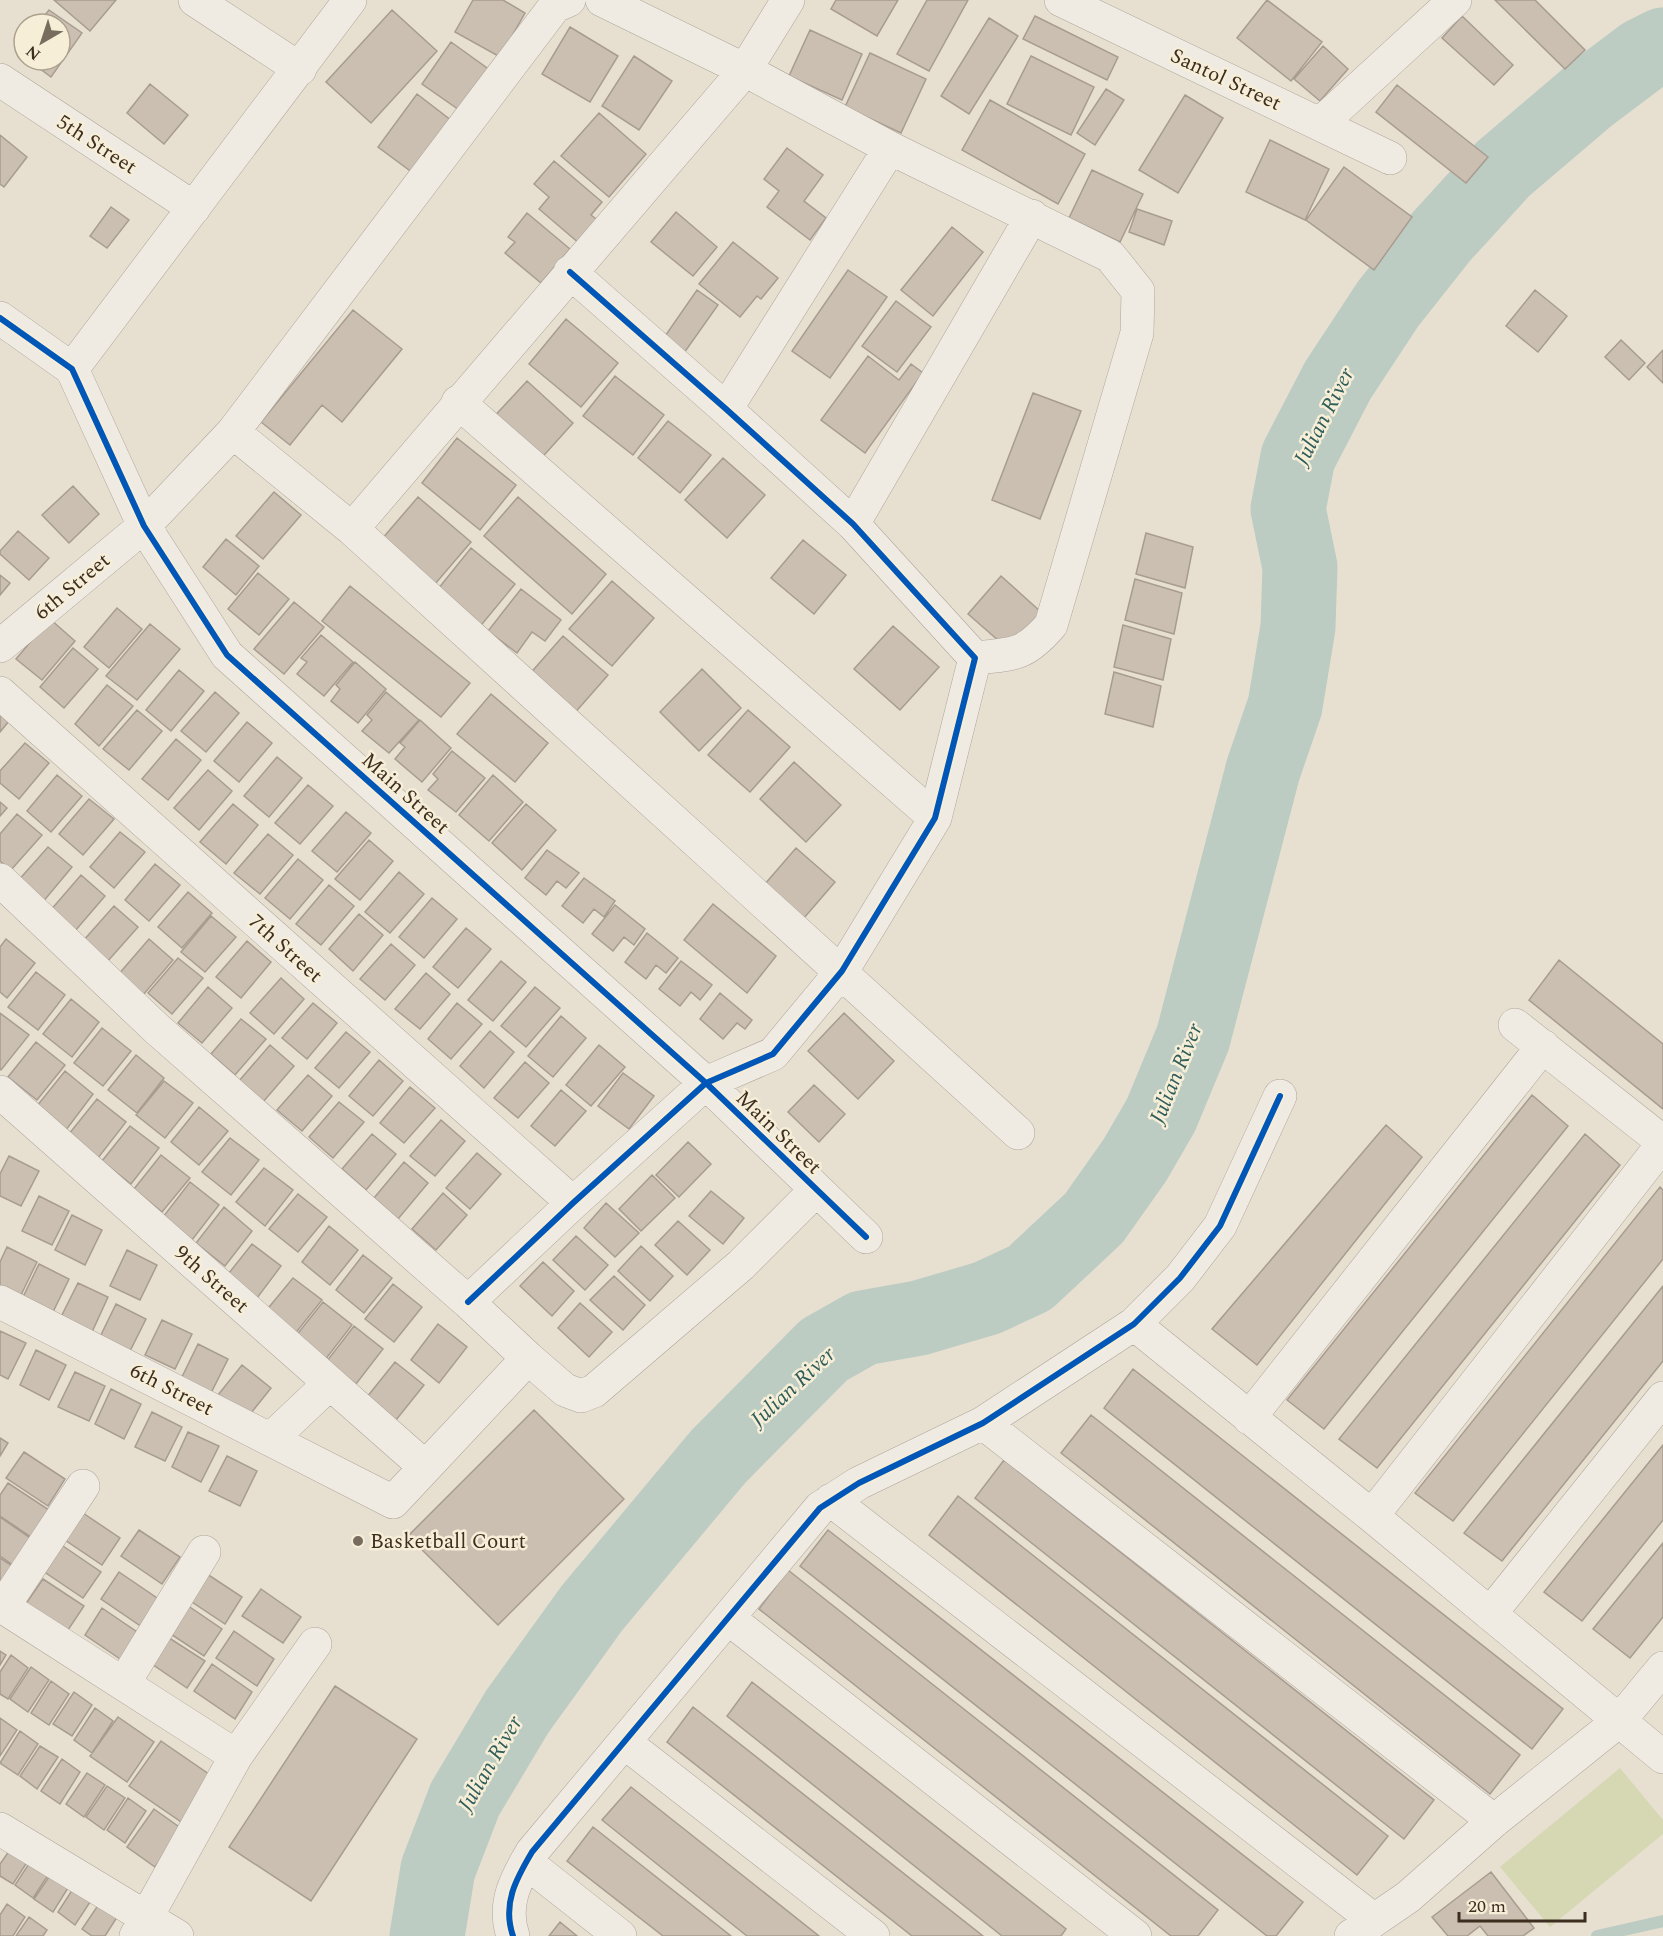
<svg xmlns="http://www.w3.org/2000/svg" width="1663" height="1936" font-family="Spectral,serif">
  <rect width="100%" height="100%" fill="#e7e0d1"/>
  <path fill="#d6d7b3" d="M1620,1768L1663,1820V1834L1550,1927L1500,1867Z"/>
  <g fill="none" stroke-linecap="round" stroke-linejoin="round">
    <path stroke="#bcccc2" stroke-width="12" d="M1597,1936L1663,1921"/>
    <path stroke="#bcccc2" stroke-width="75" d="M427,1936L438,1869L465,1799L517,1712L592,1608L718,1457L824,1350L863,1328L919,1318L987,1298L1030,1278L1094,1218L1135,1160L1161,1115L1193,1038L1263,770L1285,706L1298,627L1300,567L1288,509L1298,457L1338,380L1388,304L1441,237L1503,169L1590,95L1643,55L1663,45"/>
  </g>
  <path fill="#cbbfb2" stroke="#a89c90" stroke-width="1.5" d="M54,0H116L90,31Z
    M473,0H503L525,13L500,57L455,32Z
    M836,0H898L877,36L831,9Z
    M927,0H968L929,71L897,54Z
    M1267,0L1322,42L1291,81L1237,38Z
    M1495,0H1535L1585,50L1565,69Z
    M49,10L82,33L51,77L28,60H60V24H38Z
    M392,10L437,51L371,123L326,82Z
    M1035,16L1118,57L1107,80L1023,39Z
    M1462,16L1513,65L1494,85L1442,38Z
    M989,18L1018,36L969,114L941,96Z
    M570,27L618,56L590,102L542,74Z
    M810,30L862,54L842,100L789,76Z
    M451,42L494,73L465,114L422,84Z
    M24,44V57L18,53Z
    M1323,46L1348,69L1320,101L1294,79Z
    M870,53L926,79L901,133L845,107Z
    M634,56L672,81L639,130L602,106Z
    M1031,56L1094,87L1071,135L1007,104Z
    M150,84L188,115L164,144L127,113Z
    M1397,85L1488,157L1466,183L1376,112Z
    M1106,89L1124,100L1095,145L1077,133Z
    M417,94L452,121L413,173L378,147Z
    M1185,95L1223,118L1178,193L1139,170Z
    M990,100L1085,154L1058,204L962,150Z
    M599,113L646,154L609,197L561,156Z
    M0,135L27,157L4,187L0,184Z
    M1270,140L1329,169L1305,220L1246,192Z
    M787,148L823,175L804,201L826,218L810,240L767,207L779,191L764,179Z
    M554,161L602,202L591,215L600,222L580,244L539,209L549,197L534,184Z
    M1344,167L1412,217L1374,270L1306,220Z
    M1092,170L1143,194L1120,242L1069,218Z
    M111,207L129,220L107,248L90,236Z
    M1137,209L1172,221L1164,245L1129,232Z
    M676,212L717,247L693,276L651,242Z
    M527,213L570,249L541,283L505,253L515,242L508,237Z
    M952,227L983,252L933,316L901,290Z
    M733,242L778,278L761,299L757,296L740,317L699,284Z
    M848,270L887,297L830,378L792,351Z
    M697,290L718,305L684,353L663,339Z
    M1535,290L1567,316L1538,352L1506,326Z
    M896,301L931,327L897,372L862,346Z
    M353,310L402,349L342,422L322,405L290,445L261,422Z
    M566,319L618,363L581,407L529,364Z
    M1621,340L1645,363L1629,380L1605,357Z
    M1663,350V383L1647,367Z
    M868,356L899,380L911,364L923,373L865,453L821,420Z
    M615,376L664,415L633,455L583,416Z
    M527,381L573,423L537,463L490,421Z
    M1033,393L1081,411L1040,519L992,500Z
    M668,421L711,455L680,493L638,458Z
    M457,438L516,485L480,530L422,483Z
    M723,458L765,495L727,538L685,500Z
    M73,486L99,514L69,543L42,515Z
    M274,492L301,515L263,559L236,536Z
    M418,497L471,542L435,584L382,539Z
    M518,497L606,574L572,614L484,536Z
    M18,531L49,558L29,580L0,554V551Z
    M1146,533L1193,547L1185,588L1136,574Z
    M226,539L259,566L236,595L203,567Z
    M803,540L846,575L814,614L771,578Z
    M471,548L515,584L478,629L434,594Z
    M258,573L289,599L259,635L228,609Z
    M0,575L10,583L0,595Z
    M1001,576L1041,612L1008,649L968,614Z
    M1135,579L1182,593L1174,634L1125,620Z
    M612,581L654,618L612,666L569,629Z
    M350,586L470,683L441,717L322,621Z
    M521,589L561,620L545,641L532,632L517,653L488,631Z
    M294,602L324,627L284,674L254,649Z
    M117,608L142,629L109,668L84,647Z
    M50,619L75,641L42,680L16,659Z
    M150,624L180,649L137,700L106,676Z
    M1123,625L1171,639L1163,680L1114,667Z
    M893,626L939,667L900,710L854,669Z
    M321,635L353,662L324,696L297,674L307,662L301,658Z
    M563,636L608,675L573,715L528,676Z
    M73,648L98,669L64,708L40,687Z
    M355,662L386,689L358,723L331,701L340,689L336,685Z
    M702,669L741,708L699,751L660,712Z
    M179,670L204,691L171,731L146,710Z
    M1114,672L1161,686L1153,727L1105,714Z
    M107,685L133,706L99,746L75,724Z
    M215,692L239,713L206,752L181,731Z
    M386,692L419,720L389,753L362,731L372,720L367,715Z
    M491,694L548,743L515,782L457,734Z
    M137,710L162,731L129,770L103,749Z
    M748,710L790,747L750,792L708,755Z
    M0,713L9,721L0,732Z
    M420,720L451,748L422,782L395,759L405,747L400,743Z
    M247,722L272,743L239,782L214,761Z
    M176,739L201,760L168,800L142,779Z
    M25,743L49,763L19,799L0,783V771Z
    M452,751L485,778L456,812L428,790L438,779L433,774Z
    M277,757L302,778L269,817L244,796Z
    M794,762L841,805L806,842L760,799Z
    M208,770L232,791L199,830L174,808Z
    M57,775L82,796L51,832L27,811Z
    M493,775L523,802L489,841L459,815Z
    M308,785L333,806L300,844L275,823Z
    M89,799L114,819L83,855L59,834Z
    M0,802L7,808L0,816Z
    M233,804L258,825L226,864L200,842Z
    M526,804L556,830L522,870L492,843Z
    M346,812L371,833L337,872L312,851Z
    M17,814L42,835L11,870L0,861V834Z
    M120,832L145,852L114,888L90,867Z
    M268,834L293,855L260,894L234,873Z
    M369,840L393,861L360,900L335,879Z
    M48,847L72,867L42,903L17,882Z
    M796,848L835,882L804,918L765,884Z
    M547,850L579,873L566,888L557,881L546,895L525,878Z
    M298,859L323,880L290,919L265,898Z
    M155,864L180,885L149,921L125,900Z
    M399,872L424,894L390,933L365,912Z
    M81,875L105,896L75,931L50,911Z
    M584,878L615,901L604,917L594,909L583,923L562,906Z
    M329,885L354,906L321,945L296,924Z
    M188,892L212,913L182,948L158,927Z
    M432,898L457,919L424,958L399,937Z
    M713,904L776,956L747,993L684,940Z
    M615,905L645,929L634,945L624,937L613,951L592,934Z
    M114,906L138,927L107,962L83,941Z
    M359,914L383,935L353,971L329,949Z
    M211,916L236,937L205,972L181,952Z
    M466,928L491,949L458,988L433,967Z
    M647,933L678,958L666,973L656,965L646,979L625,962Z
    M6,939L35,963L7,998L0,992V947Z
    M149,939L173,960L143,995L118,975Z
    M247,941L271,962L241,998L216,977Z
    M391,944L415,965L385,1000L360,979Z
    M178,958L203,978L172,1014L148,993Z
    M1559,960L1663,1044V1109L1529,1000Z
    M501,961L526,982L493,1021L468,1000Z
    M681,961L712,985L700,1000L691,992L680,1006L659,989Z
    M36,972L65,995L38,1030L8,1007Z
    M426,973L450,994L420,1029L395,1009Z
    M281,978L304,999L274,1034L250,1013Z
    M208,987L232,1008L202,1043L178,1023Z
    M535,987L560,1008L526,1047L501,1026Z
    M720,993L752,1020L745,1029L737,1023L723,1039L700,1019Z
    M71,999L99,1022L72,1057L43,1034Z
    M313,1003L337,1023L307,1059L282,1038Z
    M457,1003L482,1024L451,1059L428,1039Z
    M0,1013L29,1035L1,1070L0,1069Z
    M844,1013L894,1061L858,1099L808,1051Z
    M561,1016L586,1038L553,1077L528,1056Z
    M241,1019L266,1039L235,1075L211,1054Z
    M102,1028L131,1051L103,1086L74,1063Z
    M490,1031L514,1052L484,1088L460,1066Z
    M346,1032L370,1052L339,1088L315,1068Z
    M36,1042L65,1065L37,1100L8,1077Z
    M270,1045L294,1066L263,1102L239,1081Z
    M599,1045L625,1067L591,1106L566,1085Z
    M136,1055L164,1078L137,1113L108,1090Z
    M379,1060L403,1081L373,1116L349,1096Z
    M525,1062L549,1083L518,1118L494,1098Z
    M65,1071L93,1094L66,1130L37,1106Z
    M623,1073L654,1096L629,1129L598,1106Z
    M308,1075L332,1096L302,1131L277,1110Z
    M164,1081L193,1103L165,1138L136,1115Z
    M814,1085L845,1114L819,1142L788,1112Z
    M410,1087L435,1108L404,1143L380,1123Z
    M561,1090L586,1111L555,1146L531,1126Z
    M1532,1095L1568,1126L1324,1429L1287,1400Z
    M97,1099L126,1122L98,1158L69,1134Z
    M339,1102L364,1122L333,1158L309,1137Z
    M199,1107L228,1131L199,1165L171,1142Z
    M441,1120L465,1141L435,1176L410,1156Z
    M1386,1125L1422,1157L1257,1365L1212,1329Z
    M130,1126L159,1148L131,1184L102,1161Z
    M372,1134L396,1154L366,1190L342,1169Z
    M1585,1134L1620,1165L1377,1468L1339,1439Z
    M230,1138L259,1160L231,1195L202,1172Z
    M688,1142L711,1164L679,1197L656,1175Z
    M477,1153L501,1174L470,1209L446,1188Z
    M161,1155L190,1178L162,1212L134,1189Z
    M9,1156L39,1171L21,1206L0,1196V1174Z
    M404,1162L428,1183L398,1219L374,1198Z
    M264,1168L293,1190L265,1226L236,1202Z
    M652,1175L675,1198L641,1231L619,1209Z
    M190,1182L219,1205L192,1240L163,1217Z
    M1660,1187L1663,1190V1259L1453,1521L1415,1493Z
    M711,1191L744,1218L723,1244L689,1216Z
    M443,1193L467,1215L436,1250L412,1229Z
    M298,1194L327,1217L298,1252L269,1229Z
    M39,1196L69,1211L52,1245L22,1231Z
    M606,1203L639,1233L615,1257L584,1228Z
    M224,1207L252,1231L225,1266L196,1243Z
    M72,1215L102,1230L85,1265L55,1250Z
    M678,1221L710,1250L687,1275L655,1245Z
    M329,1226L358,1250L330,1285L302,1262Z
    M576,1236L608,1265L585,1290L553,1260Z
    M252,1244L281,1266L254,1302L225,1278Z
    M641,1246L673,1276L650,1301L618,1271Z
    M7,1247L37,1262L20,1297L0,1287V1262Z
    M127,1250L157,1265L140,1300L110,1286Z
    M363,1255L392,1278L364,1313L336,1290Z
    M543,1262L574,1291L552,1316L520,1286Z
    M39,1264L69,1279L52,1314L22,1299Z
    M614,1276L645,1305L623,1330L590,1300Z
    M293,1278L322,1300L294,1335L265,1312Z
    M78,1283L108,1297L92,1332L61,1317Z
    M393,1284L422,1307L394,1342L365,1319Z
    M1663,1286V1361L1502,1561L1464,1533Z
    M323,1302L352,1325L325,1360L295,1337Z
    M580,1303L612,1332L589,1357L558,1328Z
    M116,1304L146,1319L129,1353L99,1339Z
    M162,1320L192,1334L175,1369L145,1355Z
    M438,1324L467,1347L439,1383L411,1360Z
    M354,1326L383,1349L356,1384L327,1361Z
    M0,1331L26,1343L8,1379L0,1375Z
    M198,1344L228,1359L211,1393L181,1379Z
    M36,1350L66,1365L49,1400L20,1385Z
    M395,1362L424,1385L396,1420L367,1397Z
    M242,1365L271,1388L243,1423L214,1400Z
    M1133,1369L1563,1709L1532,1749L1104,1408Z
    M75,1372L105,1386L89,1421L58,1407Z
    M111,1389L141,1404L124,1439L95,1424Z
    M534,1410L624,1499L498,1625L408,1536Z
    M152,1412L182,1427L165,1461L135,1447Z
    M1091,1415L1520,1755L1490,1794L1061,1453Z
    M188,1432L219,1446L201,1482L172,1467Z
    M0,1438L8,1443L0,1456Z
    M1663,1445V1520L1582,1621L1544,1592Z
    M24,1452L65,1479L48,1506L6,1478Z
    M227,1456L257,1471L240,1506L209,1491Z
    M1004,1460L1434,1800L1404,1839L975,1498Z
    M8,1483L49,1510L31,1537L0,1516V1495Z
    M958,1496L1388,1836L1357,1875L929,1535Z
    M80,1511L120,1538L102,1565L62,1538Z
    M0,1517L33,1540L16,1567L0,1556Z
    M139,1530L180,1557L162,1584L121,1556Z
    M828,1530L1303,1902L1276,1936H1267L800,1566Z
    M1663,1543V1617L1630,1658L1593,1629Z
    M60,1544L101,1572L83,1598L43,1571Z
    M0,1558L12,1566L0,1585Z
    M201,1570L242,1597L225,1624L183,1596Z
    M788,1570L1218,1910L1198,1936H1171L759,1609Z
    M119,1572L160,1600L142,1627L101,1599Z
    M43,1579L84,1606L66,1633L25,1605Z
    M261,1589L301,1617L283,1643L242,1616Z
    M181,1601L222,1629L204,1656L163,1629Z
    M102,1608L143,1636L126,1663L85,1635Z
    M234,1631L274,1659L257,1686L216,1658Z
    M163,1634L205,1661L187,1688L146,1660Z
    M0,1651L6,1655L0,1665Z
    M11,1655L28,1668L8,1699L0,1694V1672Z
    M212,1664L252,1692L235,1719L194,1691Z
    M31,1667L49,1680L28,1712L10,1699Z
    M51,1681L69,1694L49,1725L31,1713Z
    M752,1682L1066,1929L1061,1936H1002L727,1716Z
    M335,1686L417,1739L311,1901L229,1847Z
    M74,1692L92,1705L72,1736L53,1724Z
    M693,1707L983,1936H912L667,1742Z
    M95,1708L113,1721L92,1753L74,1740Z
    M118,1717L154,1742L127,1782L90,1756Z
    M0,1718L17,1730L0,1756Z
    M20,1731L38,1744L18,1775L0,1763Z
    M161,1741L219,1781L187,1826L129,1786Z
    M40,1746L58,1757L37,1789L20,1776Z
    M62,1759L80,1772L60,1804L41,1791Z
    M87,1773L105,1785L84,1817L66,1804Z
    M107,1786L125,1798L104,1830L86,1817Z
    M631,1787L819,1936H747L602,1820Z
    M128,1798L146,1811L125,1843L107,1830Z
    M154,1809L182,1829L155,1867L127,1847Z
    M593,1827L731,1936H663L567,1861Z
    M16,1841L33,1853L13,1884L0,1876V1864Z
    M36,1853L54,1866L33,1898L15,1885Z
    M55,1868L73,1880L53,1912L34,1899Z
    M1491,1872L1534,1928L1523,1936H1488L1480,1926L1467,1936H1448L1432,1917Z
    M78,1881L96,1893L75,1925L58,1912Z
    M103,1898L121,1911L105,1936H92L82,1929Z
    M7,1904L25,1917L13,1936H0V1915Z
    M29,1917L47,1930L43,1936H16Z
    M560,1922L577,1936H549Z"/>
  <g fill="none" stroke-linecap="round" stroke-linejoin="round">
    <g stroke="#ada599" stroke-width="34">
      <path id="street" d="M195,0L300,69
        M602,0L745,70L890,148L1110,256L1138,291L1137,333L1051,625C1024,656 1014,654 975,658
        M1061,0L1390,158
        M0,80L194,208
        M1320,124L1455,0
        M0,318L72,369L144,526L227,655L706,1083L866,1237
        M72,369L350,0
        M458,402L935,818
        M726,409L890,148
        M233,432L352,529L1018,1133
        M853,524L1032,216
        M352,529L745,70L788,0
        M0,646L144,526L233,432L555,6L569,0
        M0,693L573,1203
        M0,880L157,1029L468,1302L528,1358L565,1390L581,1396L594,1391L741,1265L816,1190
        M1515,1025L1663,1142
        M0,1092L424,1466
        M0,1302L393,1502L528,1358
        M468,1302L573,1203L706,1083L773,1054L842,971L935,818L975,658L853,524L726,409L570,272
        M1134,1324L1372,1516L1663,1757
        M1249,1418L1543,1046
        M983,1423L1494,1821
        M271,1439L330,1383
        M831,1500L1374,1920
        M1372,1516L1663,1144
        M0,1605L236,1756
        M3,1607L83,1486
        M1490,1614L1663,1398
        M728,1618L1135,1936
        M124,1683L204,1552
        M624,1742L873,1936
        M0,1829L177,1936
        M526,1862L620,1936
        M136,1936L236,1756L315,1644
        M513,1936C502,1904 516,1879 532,1852L820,1508L859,1483L983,1423L1134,1324L1180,1278L1220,1226L1280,1096
        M1351,1936L1408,1897L1494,1821L1620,1720L1663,1668"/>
    </g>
    <use href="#street" stroke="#efebe3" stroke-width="33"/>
    <g stroke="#f7eed8" stroke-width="10">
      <path id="cycleway" d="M0,318L72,369L144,526L227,655L706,1083L866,1237
        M468,1302L573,1203L706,1083L773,1054L842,971L935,818L975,658L853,524L726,409L570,272
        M513,1936C502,1904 516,1879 532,1852L820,1508L859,1483L983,1423L1134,1324L1180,1278L1220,1226L1280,1096"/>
    </g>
    <use href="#cycleway" stroke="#0057b8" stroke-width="6"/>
  </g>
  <circle fill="#786c5e" stroke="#f7eed8" stroke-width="2" cx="358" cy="1541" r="6"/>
  <g text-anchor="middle" stroke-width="5" stroke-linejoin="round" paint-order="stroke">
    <g font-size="21" fill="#3d2e20" stroke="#f7eed8">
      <text transform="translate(1226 79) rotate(25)" y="7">Santol Street</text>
      <text transform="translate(97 144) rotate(33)" y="7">5th Street</text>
      <text transform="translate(72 586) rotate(-40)" y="7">6th Street</text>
      <text transform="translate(406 793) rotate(42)" y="7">Main Street</text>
      <text transform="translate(286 948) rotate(42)" y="7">7th Street</text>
      <text transform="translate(779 1132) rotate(44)" y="7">Main Street</text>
      <text transform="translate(212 1279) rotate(41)" y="7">9th Street</text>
      <text transform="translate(172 1389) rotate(27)" y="7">6th Street</text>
    </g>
    <g font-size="21" fill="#3d2e20" stroke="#f7eed8" text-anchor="start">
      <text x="370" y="1548">Basketball Court</text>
    </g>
    <g font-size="22" font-style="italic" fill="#2f5d5a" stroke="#f7eed8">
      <text transform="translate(1323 416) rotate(-63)" y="8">Julian River</text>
      <text transform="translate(1175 1073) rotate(-68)" y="8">Julian River</text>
      <text transform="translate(792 1386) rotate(-43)" y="8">Julian River</text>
      <text transform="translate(489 1763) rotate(-60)" y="8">Julian River</text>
    </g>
  </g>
  <g transform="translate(42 42) rotate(219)"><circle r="28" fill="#f7eed8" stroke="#ada18e" stroke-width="1.5"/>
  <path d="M0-4.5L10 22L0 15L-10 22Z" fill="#786c5e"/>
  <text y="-9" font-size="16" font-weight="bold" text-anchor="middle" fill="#3d2e20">N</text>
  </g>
  <path d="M1459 1912v9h126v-9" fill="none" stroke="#3d2e20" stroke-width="3"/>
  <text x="1468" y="1912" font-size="18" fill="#3d2e20" stroke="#f7eed8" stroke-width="4.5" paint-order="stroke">20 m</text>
</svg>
